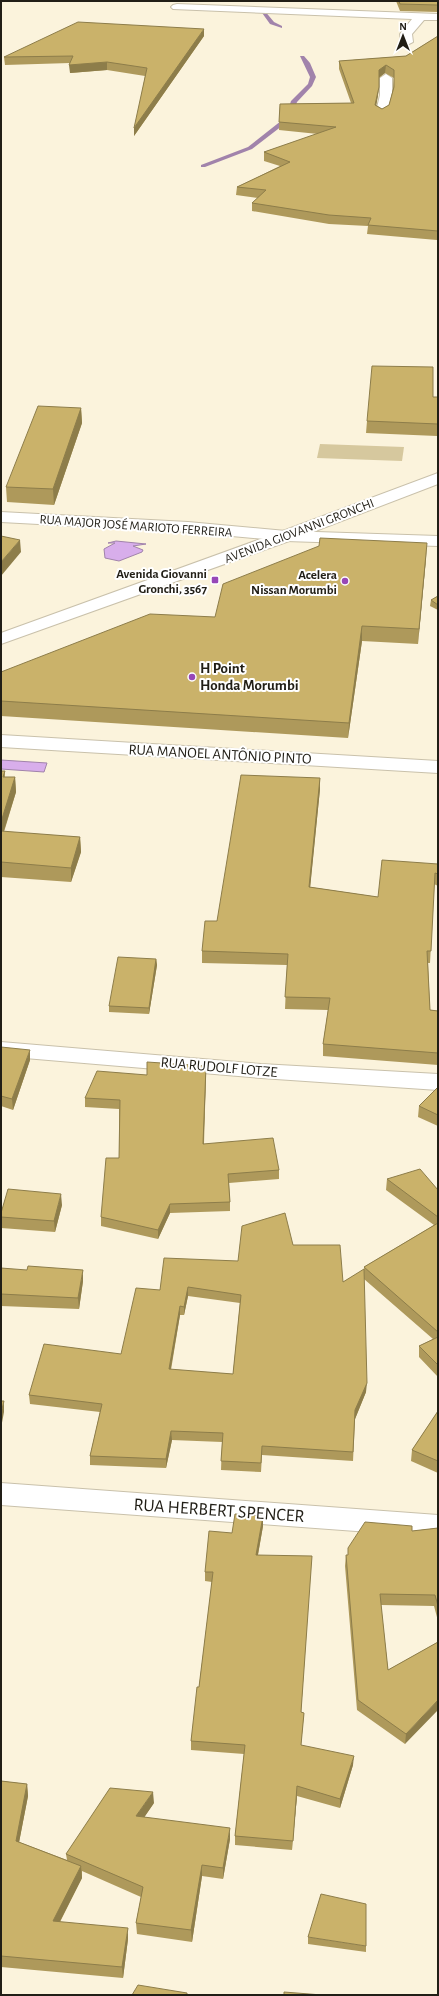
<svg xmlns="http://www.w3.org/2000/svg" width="439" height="1996" font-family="'Alegreya Sans',sans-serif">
  <rect width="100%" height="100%" fill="#fbf3dc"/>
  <path fill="#d6c89e" d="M320,444L404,447L402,461L317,458Z"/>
  <path fill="#d8aeeb" stroke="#a183ab" d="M116,541L146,544L133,546L143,550L142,552L119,561L105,558L104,549L115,543H108Z
    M1,760L47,763L44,772L1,769Z"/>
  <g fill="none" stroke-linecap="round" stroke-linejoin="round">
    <path fill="#a183ab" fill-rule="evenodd" d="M260,10H264L274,22L282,26V28L270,24Z
      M300,56H304L310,63L316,77L312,86L297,102L291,119L252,149L205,167H201V165L248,147L286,117L291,101L308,84L310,77Z"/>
    <g stroke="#c9c1ab" stroke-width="2">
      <path id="street" d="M177,4L438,14V20H424L412,34L413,42L407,45L401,42L400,34L412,19L173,9L171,7L173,5Z
        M386,74L392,78V95L388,112L382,116L376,112L380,95V78Z
        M1,512L188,522L286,531L438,536V546L286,541L188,532L1,522Z
        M1,735L438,761V773L1,747Z
        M1,1042L261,1064L438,1074V1090L261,1078L1,1056Z
        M1,1483L438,1515V1537L1,1505Z"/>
    </g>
    <g stroke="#c9c1ab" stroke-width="2">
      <path id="primary" d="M438,473V484L292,540L1,644V633L280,532Z"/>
    </g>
    <use href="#street" fill="#fff" fill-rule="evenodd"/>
    <use href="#primary" fill="#fff" fill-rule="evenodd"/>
  </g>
  <path fill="#ae995b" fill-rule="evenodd" d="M396,1H438V12L400,11Z
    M204,36L134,136L145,76L107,70L70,73V63L5,65L4,57Z
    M438,36V238L437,240L367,234L368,226L329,224L252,211V203L258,198L236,195L237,187L280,166L264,161V152L318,134L279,130L280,104L351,103L339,69V61L406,56ZM385,73L394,78L393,89L389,105L382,109L376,105L378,95L379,78Z
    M438,397V429L437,436L366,433L367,421Z
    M81,408L82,423L54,505L7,502L6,487Z
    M426,558L418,644L362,641L348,738L1,716V672L215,617Z
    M438,596V610L430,606L431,600Z
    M1,771H5V777H15L16,792L4,832L80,837L81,852L71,882L1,877Z
    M320,778V789L310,887L378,897L438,864V886L434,884L430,963H428L430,1010L438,1011V1065L323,1056V1044L328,1010L285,1009L287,965L202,963V951L217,921Z
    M156,959L157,965L149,1014L109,1012V1006Z
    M1,1047L30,1060L13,1110L1,1106Z
    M147,1075H206L204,1144L279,1170V1179L229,1183L230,1202V1211L170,1213L158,1239L101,1226V1217L119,1158V1109L85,1107V1098Z
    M438,1087V1126L418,1117L419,1106Z
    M387,1179L438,1190V1377L419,1357V1346L433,1339L364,1279L366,1392L355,1419L353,1461L262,1455L261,1472L221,1470L222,1442L172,1440L166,1468L90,1465V1456L100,1412L30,1404L29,1395L121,1354L160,1290L238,1261L293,1245L343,1282L364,1270V1267L434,1225L386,1190ZM188,1296L240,1303L233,1374L171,1370L180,1315H184Z
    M62,1205L55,1232L1,1228V1213Z
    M1,1268L83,1281L79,1309L1,1306Z
    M438,1411V1473L411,1461L412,1450Z
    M263,1516V1526L258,1555L311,1565L301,1712L304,1713L301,1745L353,1765L340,1808L297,1796L292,1850L235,1845V1836L244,1754L191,1750V1741L199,1687L212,1582L205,1581V1572L232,1533Z
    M438,1528V1621L434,1606L381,1605L388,1670L438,1642L405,1744L357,1710L345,1566L346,1555H348V1548L412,1531Z
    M1,1781L27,1784L28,1796L19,1842L67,1860L66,1854L154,1803L144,1817L230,1839L223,1879L202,1876L192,1942L137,1934L136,1923L141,1897L82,1871V1878L60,1922L128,1939L123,1978L1,1967Z
    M308,1937L366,1946V1952L308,1944Z"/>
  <path fill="#8d7d4a" d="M204,29V36L134,136V128Z
    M107,62V70L70,73L69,65Z
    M386,65L385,73L378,78L379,70Z
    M379,87L378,95L375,113V105Z
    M81,408L82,423L54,505L53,489Z
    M20,540L21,552L1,576V562Z
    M427,543L426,558L418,644L419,629Z
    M362,626V641L348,738L349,723Z
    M15,777L16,792L1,840V822Z
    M320,778V789L309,899V887Z
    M80,837L81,852L71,882V868Z
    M156,959L157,965L149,1014V1008Z
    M30,1050V1060L13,1110L12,1099Z
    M206,1066V1075L203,1153V1144Z
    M61,1194L62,1205L55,1232L54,1221Z
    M170,1204V1213L158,1239V1230Z
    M83,1270V1281L79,1309L78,1298Z
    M188,1287V1296L184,1315V1307Z
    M180,1306V1315L169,1378V1369Z
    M367,1383L366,1392L355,1419V1410Z
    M4,1401V1412L1,1428V1413Z
    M171,1431L172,1440L166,1468V1459Z
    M263,1516V1526L256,1565V1555Z
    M438,1700V1710L405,1744L406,1734Z
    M354,1756L353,1765L340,1808V1799Z
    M27,1784L28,1796L17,1853L16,1841Z
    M297,1786V1796L292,1850L293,1841Z
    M153,1792L154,1803L137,1828L136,1816Z
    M230,1828V1839L223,1879V1868Z
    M202,1865V1876L192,1942L191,1930Z
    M81,1866L82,1878L54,1933L53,1921Z
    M128,1928V1939L123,1978L122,1967Z"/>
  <path fill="#cab26a" stroke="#8d7d4a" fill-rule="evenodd" d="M399,1H438V5L400,4Z
    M78,22L204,29L134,128L147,68L107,62L69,65L73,56L4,57Z
    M438,36V231L368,225L371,218L329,215L252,203L266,190L237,187L290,162L264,152L336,127L279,122L280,104L354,103L339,61L406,56ZM386,65L394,70V87L389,105L382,109L375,105L379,87V70Z
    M372,366L433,367V397H438V424L367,421Z
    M38,406L81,408L53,489L6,487Z
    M1,536L20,540L1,562Z
    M320,538L427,543L419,629L362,626L349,723L1,701V672L150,614L215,617L223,584L319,546Z
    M438,596V605L431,600Z
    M1,771H5L3,777H15L1,822Z
    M241,775L320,778L309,887L378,897L382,860L438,864V874L435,873L431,951H427L430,1010L438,1011V1053L323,1044L330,998L285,997L288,954L202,951L205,921H217Z
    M1,831L80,837L71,868L1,862Z
    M118,957L156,959L149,1008L109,1006Z
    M1,1047L30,1050L12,1099L1,1096Z
    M147,1062L206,1066L203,1144L273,1138L279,1170L228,1174L230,1202L170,1204L158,1230L101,1217L106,1158H119L120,1100L85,1098L97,1071L147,1075Z
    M438,1087V1115L419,1106Z
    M420,1169L438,1190V1217L387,1179Z
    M8,1189L61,1194L54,1221L1,1217V1213Z
    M285,1213L293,1245H340L343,1282L364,1269L367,1383L355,1410L353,1452L262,1446L261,1463L221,1461L223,1433L171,1431L166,1459L90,1456L102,1404L29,1395L44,1344L121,1354L136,1288L160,1290L164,1258L238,1261L242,1226ZM188,1287L241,1295L233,1374L169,1369L180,1306L184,1307Z
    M438,1223V1332L364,1267Z
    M28,1266L83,1270L78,1298L1,1294V1268L27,1270Z
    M438,1337V1365L419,1346Z
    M1,1401H4L1,1413Z
    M438,1411V1461L412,1450Z
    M235,1514L263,1516L256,1555L312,1556L301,1712L304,1713L301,1745L354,1756L340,1799L297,1786L293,1841L235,1836L245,1745L191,1741L197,1687H199L213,1572H205L209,1531L232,1533Z
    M365,1522L412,1526V1531L438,1528V1606L435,1595L380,1594L388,1670L438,1642V1700L406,1734L358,1700L346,1555H348V1548Z
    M1,1781L27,1784L16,1841L81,1866L53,1921L128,1928L122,1967L1,1956Z
    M110,1788L153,1792L136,1816L230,1828L223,1868L202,1865L191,1930L136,1923L143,1887L66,1854Z
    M321,1894L366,1904V1946L308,1937Z
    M138,1985L187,1993V1995H132Z
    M284,1992L322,1995H284Z"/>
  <g fill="#9747b7" stroke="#fff" stroke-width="1.5">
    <rect x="211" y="576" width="8" height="8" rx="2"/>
    <circle cx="345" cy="581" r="4"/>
    <circle cx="192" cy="677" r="4"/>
  </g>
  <g text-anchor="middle" stroke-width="4" stroke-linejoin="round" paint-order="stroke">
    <g font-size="13" fill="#211e16" stroke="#fff">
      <text transform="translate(136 525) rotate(4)" y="5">RUA MAJOR JOSÉ MARIOTO FERREIRA</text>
      <text transform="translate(299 530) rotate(-21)" y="5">AVENIDA GIOVANNI GRONCHI</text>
    </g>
    <g font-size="13" font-weight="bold" fill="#211e16" stroke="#fff" text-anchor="end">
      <text x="207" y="578">Avenida Giovanni<tspan x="207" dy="15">Gronchi, 3567</tspan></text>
      <text x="337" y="579">Acelera<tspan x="337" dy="15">Nissan Morumbi</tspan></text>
    </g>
    <g font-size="15" font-weight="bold" fill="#211e16" stroke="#fff" text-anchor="start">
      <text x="200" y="673">H Point<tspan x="200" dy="17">Honda Morumbi</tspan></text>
    </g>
    <g font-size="15" fill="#211e16" stroke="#fff">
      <text transform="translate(220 754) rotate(3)" y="5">RUA MANOEL ANTÔNIO PINTO</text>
      <text transform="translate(219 1067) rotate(5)" y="5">RUA RUDOLF LOTZE</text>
    </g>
    <g font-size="18" fill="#211e16" stroke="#fff">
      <text transform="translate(219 1510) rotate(4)" y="6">RUA HERBERT SPENCER</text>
    </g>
  </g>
  <rect width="439" height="1996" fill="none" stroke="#211e16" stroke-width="4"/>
  <g transform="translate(403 36)" stroke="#ffffff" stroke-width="3" paint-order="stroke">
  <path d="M0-3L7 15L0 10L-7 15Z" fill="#211e16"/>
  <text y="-6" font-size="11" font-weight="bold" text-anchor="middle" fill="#211e16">N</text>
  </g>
</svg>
